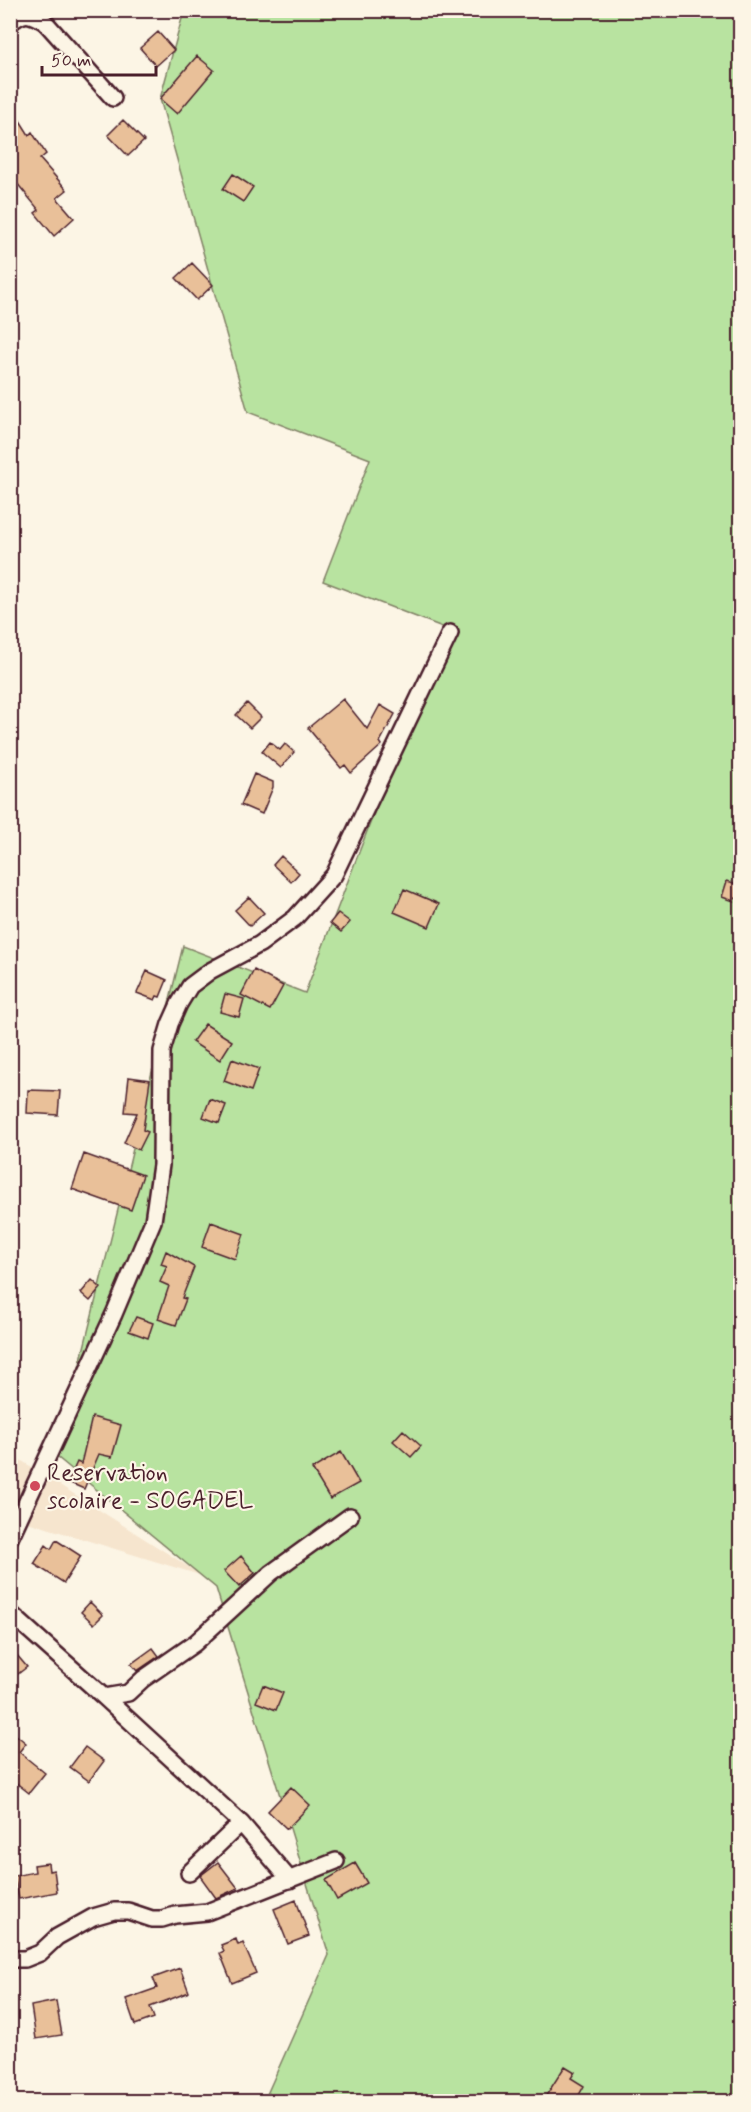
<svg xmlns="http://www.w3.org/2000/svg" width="751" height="2112" font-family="Mynerve,sans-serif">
  <rect width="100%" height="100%" fill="#fcf5e5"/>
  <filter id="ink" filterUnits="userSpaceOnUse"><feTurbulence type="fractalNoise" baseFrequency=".0167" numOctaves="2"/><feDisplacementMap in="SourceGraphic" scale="12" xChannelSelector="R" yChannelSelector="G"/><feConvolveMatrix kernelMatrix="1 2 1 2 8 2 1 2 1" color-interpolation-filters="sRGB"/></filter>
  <g filter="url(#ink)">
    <path fill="#f6e5ce" d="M11,1454L203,1576L11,1517Z"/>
    <path fill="#b8e3a0" stroke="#818166" stroke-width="1.5" d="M184,11H740V2101H264L329,1955L216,1588L57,1457L183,946L305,993L445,628L323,581L370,459L248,412L160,99Z"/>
    <path fill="#e9c099" stroke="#4a1f2b" stroke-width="1.5" d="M158,32L174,50L156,66L140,48Z
      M197,56L214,70L177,114L160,99Z
      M19,119L29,135L32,132L46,154L40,159L67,190L57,198L74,218L54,236L35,213L39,210L16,182L10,185V124Z
      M123,120L144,141L128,156L108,135Z
      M233,174L253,187L243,202L223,189Z
      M192,263L213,285L197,300L176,278Z
      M343,699L367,729L380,705L395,714L380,742L382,745L351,773L345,765L341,768L308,728Z
      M247,703L261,717L250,728L236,715Z
      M270,742L280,750L285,744L294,752L281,768L262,752Z
      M254,774L273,782V787L262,814L241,805Z
      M281,856L299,873L291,882L273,865Z
      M727,881L741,885V900L735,898L734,901L722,897Z
      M404,889L439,904L429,927L394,912Z
      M249,897L264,913L250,926L235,910Z
      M338,913L350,922L341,932L330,923Z
      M254,970L283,986L270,1010L241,995Z
      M147,971L167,980L160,997L157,996L155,1000L137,993Z
      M225,994L244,999L239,1017L220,1012Z
      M205,1024L232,1041L220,1060L192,1042Z
      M232,1059L259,1069L251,1091L224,1081Z
      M129,1077L150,1080L143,1130L148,1132L139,1150L124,1143L137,1113L125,1112Z
      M28,1090L60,1091L58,1115L27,1113Z
      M210,1099L226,1105L219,1123L203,1117Z
      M84,1154L143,1175L131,1210L72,1189Z
      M211,1222L244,1234L235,1259L202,1247Z
      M166,1251L194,1267L182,1298L186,1299L176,1325L158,1319L169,1286L160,1282L167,1266L161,1264Z
      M92,1280L101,1288L90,1301L81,1293Z
      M136,1317L153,1323L148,1338L129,1331Z
      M92,1417L121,1425L112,1457L99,1454L84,1489L68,1482L77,1462L81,1464Z
      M403,1430L421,1446L411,1457L393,1441Z
      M341,1452L359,1483L330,1499L312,1469Z
      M56,1540L81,1556L64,1583L34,1564L46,1545L51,1549Z
      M241,1556L255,1573L239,1587L224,1571Z
      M90,1602L103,1615L94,1624L81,1612Z
      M10,1647L27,1667L10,1680Z
      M153,1648L159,1656L137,1671L131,1664Z
      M263,1685L283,1693L276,1710L256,1702Z
      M10,1730L26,1743L19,1752L45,1773L29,1793L10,1778Z
      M85,1747L104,1761L89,1781L70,1767Z
      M291,1787L310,1805L287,1829L268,1811Z
      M218,1862L238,1888L216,1898L200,1876Z
      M48,1863L49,1871L54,1870L57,1892L19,1899L14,1876L35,1872L34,1865Z
      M355,1863L367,1883L337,1900L326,1880Z
      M296,1900L309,1936L288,1944L274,1909Z
      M236,1939L238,1945L243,1943L256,1973L232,1983L220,1953L224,1951L221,1945Z
      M180,1968L189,1992L150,2007L154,2018L135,2025L126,1999L157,1988L153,1978Z
      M56,2001L62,2035L36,2039L31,2006Z
      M565,2066L575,2072L571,2078L584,2086L575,2102H542Z"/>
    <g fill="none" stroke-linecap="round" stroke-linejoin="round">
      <g stroke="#4a1f2b" stroke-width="20">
        <path id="minor" d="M10,23C25,11 29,13 45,22L113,98
          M10,1538L114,1314L153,1221L161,1165L162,1051L170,1024L179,1004L190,986L210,971L260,944L295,918L334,875L450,633
          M10,1613L104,1697L128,1693L143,1679L195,1643L271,1573L350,1516
          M104,1697L241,1823L290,1880
          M189,1873L241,1823
          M10,1959H25L40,1953L57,1937L93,1917L114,1911H128L152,1919H162L175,1915L207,1912L336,1861"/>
      </g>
      <use href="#minor" stroke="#fcf5e5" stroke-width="15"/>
    </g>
  </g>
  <circle fill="#d1495b" stroke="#fcf5e5" stroke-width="2" cx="35" cy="1486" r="6"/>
  <g text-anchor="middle" stroke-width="4.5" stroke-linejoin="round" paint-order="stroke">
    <g font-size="24" fill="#4a1f2b" stroke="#fcf5e5" text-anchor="start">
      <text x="47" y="1480">Reservation<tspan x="47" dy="28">scolaire - SOGADEL</tspan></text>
    </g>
  </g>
  <rect width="751" height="2112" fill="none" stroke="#fcf5e5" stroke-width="36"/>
  <rect x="18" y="18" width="715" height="2076" fill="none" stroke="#4a1f2b" stroke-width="2" filter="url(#ink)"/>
  <path d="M42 66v9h114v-9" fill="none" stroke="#4a1f2b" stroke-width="3"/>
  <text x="51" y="66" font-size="18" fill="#4a1f2b" stroke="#fcf5e5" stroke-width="4.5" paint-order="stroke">50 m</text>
</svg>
